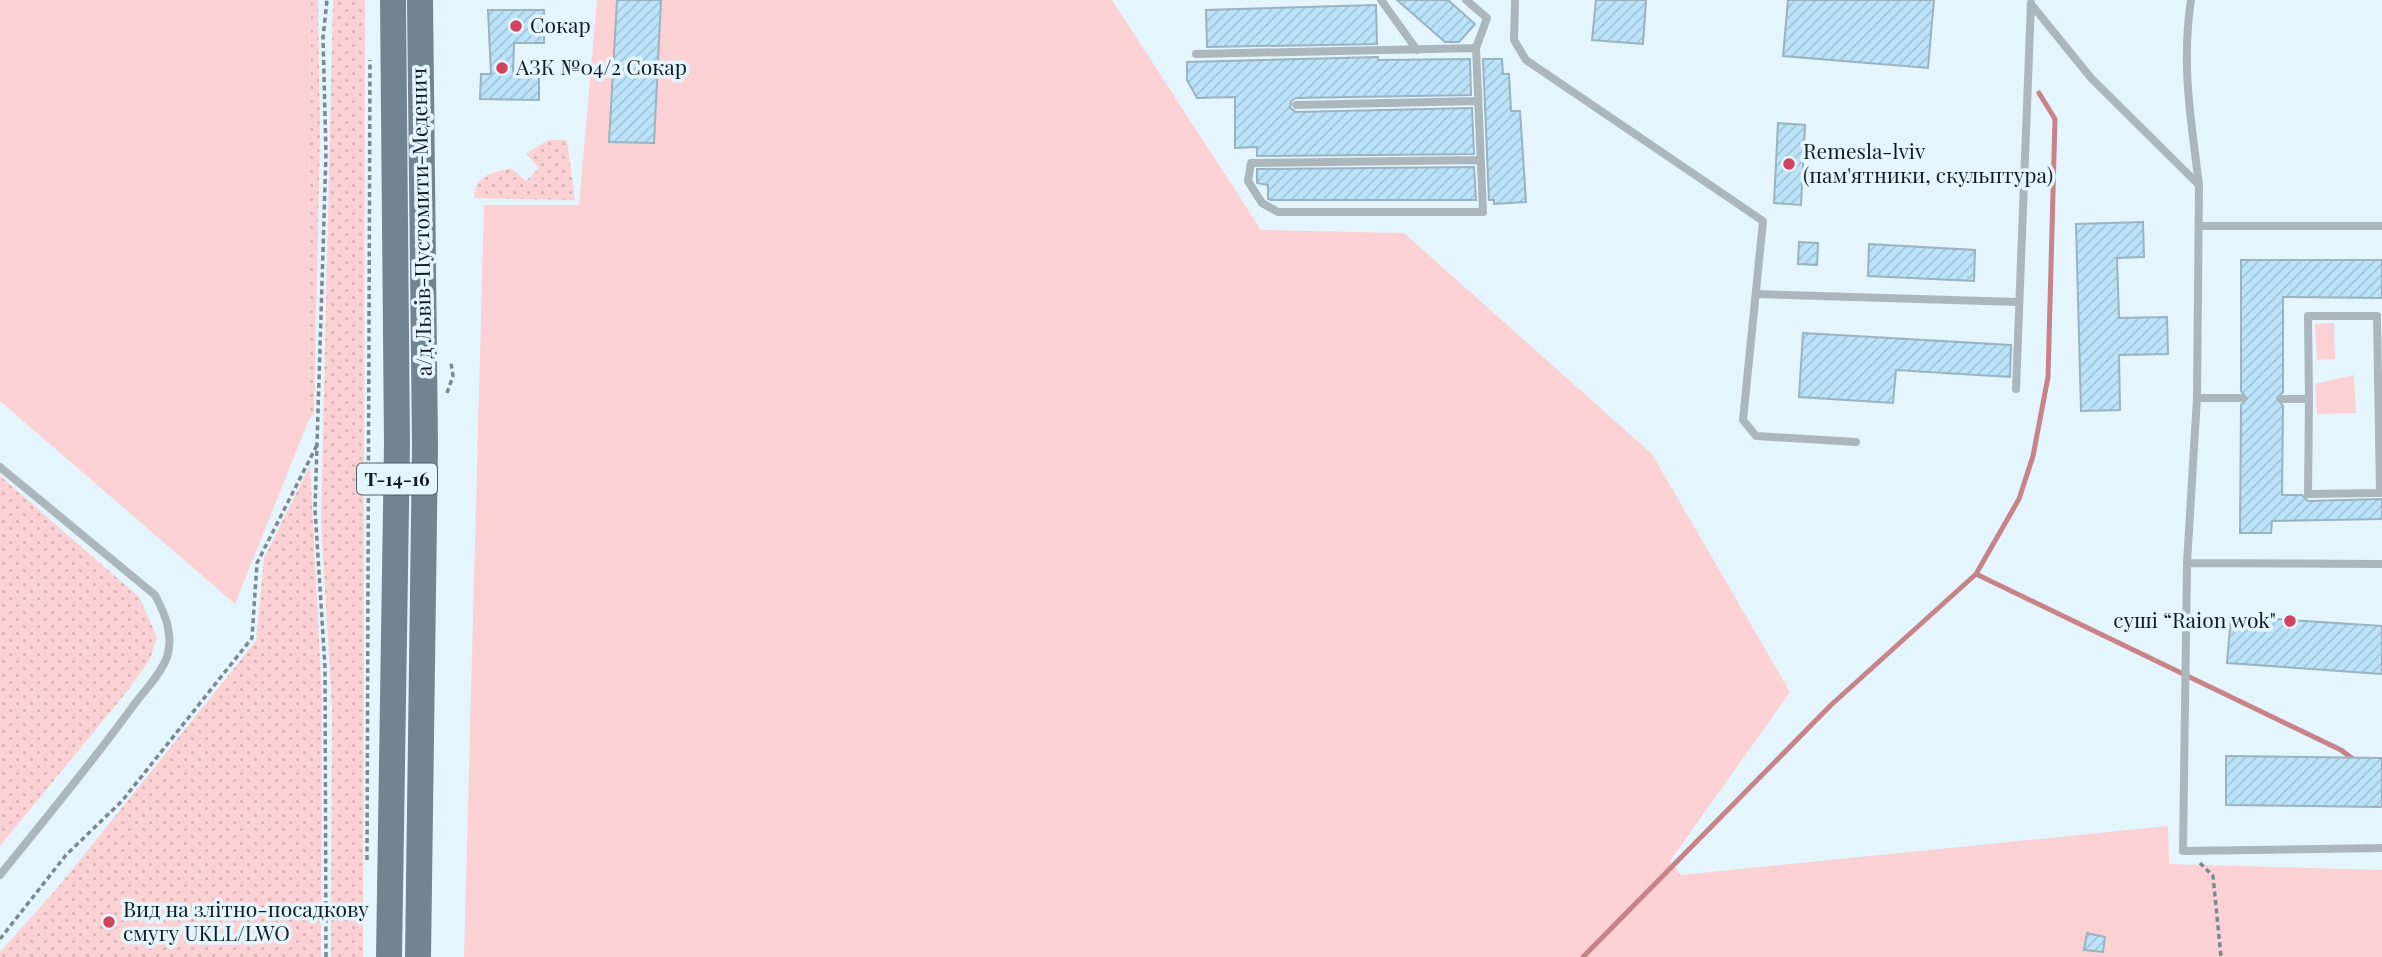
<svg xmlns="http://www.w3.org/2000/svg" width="2382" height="957" font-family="'Playfair Display',serif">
  <defs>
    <pattern id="grass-dots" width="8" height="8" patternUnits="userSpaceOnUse" patternTransform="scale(1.75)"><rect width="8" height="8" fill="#fbd1d3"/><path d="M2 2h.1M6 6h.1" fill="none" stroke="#d6b3b5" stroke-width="1.8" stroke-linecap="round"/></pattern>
    <pattern id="building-hatch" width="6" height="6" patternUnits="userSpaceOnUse" patternTransform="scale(1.75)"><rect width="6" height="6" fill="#bce4f9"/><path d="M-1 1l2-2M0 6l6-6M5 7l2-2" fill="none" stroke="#a1c3d5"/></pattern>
  </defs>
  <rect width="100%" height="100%" fill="#e5f5fe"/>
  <path fill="url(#grass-dots)" d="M311,0H318L320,135L314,413L308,422Z
    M333,0H365L363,957H331L332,708L321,522Z
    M548,140H567L575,200L474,198C475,174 491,174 511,168L526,181L539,168L526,154Z
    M310,465L322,697L321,957H0V952L59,886L256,641L264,558Z
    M0,476L139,597L157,637L150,659L129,689L0,846Z"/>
  <path fill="#fbd1d3" d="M0,0H311L308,422L235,604L0,401Z
    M597,0H1112L1261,230L1404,233L1652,454L1790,692L1670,861L1681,875L2168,826L2169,864L2382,870V957H464L484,205H579Z
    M2334,323L2335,359L2317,360L2315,324Z
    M2354,375L2356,413L2317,414L2315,384Z"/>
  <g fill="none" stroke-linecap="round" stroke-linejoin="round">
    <path stroke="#c88388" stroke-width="5" d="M1976,574L2341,750L2357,762
      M1583,957L1831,705L1976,574L2019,499L2033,456L2048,377L2055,119L2039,93"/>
  </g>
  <path fill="url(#building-hatch)" stroke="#99b3c1" stroke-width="2" d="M617,0H661L654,143L609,142Z
    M1397,0H1448L1475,24L1459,42H1445Z
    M1596,0H1646L1643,44L1592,40Z
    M1788,0H1934L1928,68L1783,56Z
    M1376,5L1377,44L1207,47L1206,10Z
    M488,10H544V43H514L513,75H539V100L480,99L481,74H491Z
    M1378,57V60L1470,59L1471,95L1296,98L1291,101L1290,108L1296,112L1472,108L1474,154L1257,156V147L1235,148V97L1197,98L1187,80V62Z
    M1483,59H1502L1503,74H1509L1511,111H1520L1526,202L1494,204V200H1489Z
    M1778,123L1805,125L1801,205L1774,203Z
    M1474,167L1476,200H1271L1268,199V185L1257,183V169Z
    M2143,222L2144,257L2117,258L2119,318L2167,317L2168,354L2119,355L2120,410L2081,411L2076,224Z
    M1799,242L1818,243L1817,265L1798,264Z
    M1869,244L1975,250L1974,281L1868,276Z
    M2241,260H2382V298L2283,297V392L2277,398L2283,406L2282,495H2302L2308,501L2382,499V519L2272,521L2271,533H2240L2241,405L2247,399L2241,391Z
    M1803,333L2011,345L2010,377L1896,370L1893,403L1799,397Z
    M2231,616L2382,626V674L2227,663Z
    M2226,756L2382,758V807L2226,805Z
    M2087,933L2105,937L2103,952L2084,950Z"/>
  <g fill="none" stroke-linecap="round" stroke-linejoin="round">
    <path stroke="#7b888f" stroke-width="3.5" stroke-dasharray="5 3.5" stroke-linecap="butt" d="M447,393L453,376L451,363
      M367,860L370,60
      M2200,863L2213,876L2221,957
      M0,939L66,855L122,801L252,638L257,563L317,445
      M326,957L325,667L315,509L326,153L323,38L327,0"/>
    <path stroke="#abb7bd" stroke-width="8" d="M1381,0L1417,50
      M1466,0L1487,18L1476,48L1483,212H1278L1262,203L1248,181L1251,163L1480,160
      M1515,0L1514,40L1526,60L1763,221L1743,420L1756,436L1856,442
      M2191,0C2181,66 2191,119 2199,185
      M2031,4L2091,78L2199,185L2197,398L2187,563L2382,564
      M1196,54L1476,48
      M1296,105L1478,101
      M2200,226H2382
      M1756,294L2018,302
      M2016,389L2031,3
      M2197,398H2241
      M2283,399H2309L2308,316H2377L2380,493L2308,494L2309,399
      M0,467L155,595C165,614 174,635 167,657C161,674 144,691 133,706C91,764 45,819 0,875
      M2187,563L2183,851L2382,848"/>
    <path stroke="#708590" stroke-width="26" d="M389,957L397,444L393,0
      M418,957L425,445L420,0"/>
  </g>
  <g fill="#d3425b" stroke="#e5f5fe" stroke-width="2.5">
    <circle cx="516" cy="26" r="7"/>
    <circle cx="502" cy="68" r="7"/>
    <circle cx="1789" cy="164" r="7"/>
    <circle cx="2290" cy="621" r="7"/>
    <circle cx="109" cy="922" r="7"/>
  </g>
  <g text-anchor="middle" stroke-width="7" stroke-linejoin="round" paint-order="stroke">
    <rect fill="#e5f5fe" stroke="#515c63" stroke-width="2" x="357" y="463.5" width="80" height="31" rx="5"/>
    <g font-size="19" font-weight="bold" fill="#121b21">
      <text x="397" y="486">Т-14-16</text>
    </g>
    <g font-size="21" fill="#121b21" stroke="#e5f5fe" text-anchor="start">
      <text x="530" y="33">Сокар</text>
      <text x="516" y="75">АЗК №04/2 Сокар</text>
      <text x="1803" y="159">Remesla-lviv<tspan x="1803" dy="24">(пам'ятники, скульптура)</tspan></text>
      <text x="2276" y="628" text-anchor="end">суші “Raion wok"</text>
      <text x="123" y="917">Вид на злітно-посадкову<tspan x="123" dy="24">смугу UKLL/LWO</tspan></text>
    </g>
    <g font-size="21" fill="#121b21" stroke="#e5f5fe">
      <text transform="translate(422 222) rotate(-91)" y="7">а/д Львів-Пустомити-Меденич</text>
    </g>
  </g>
</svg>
